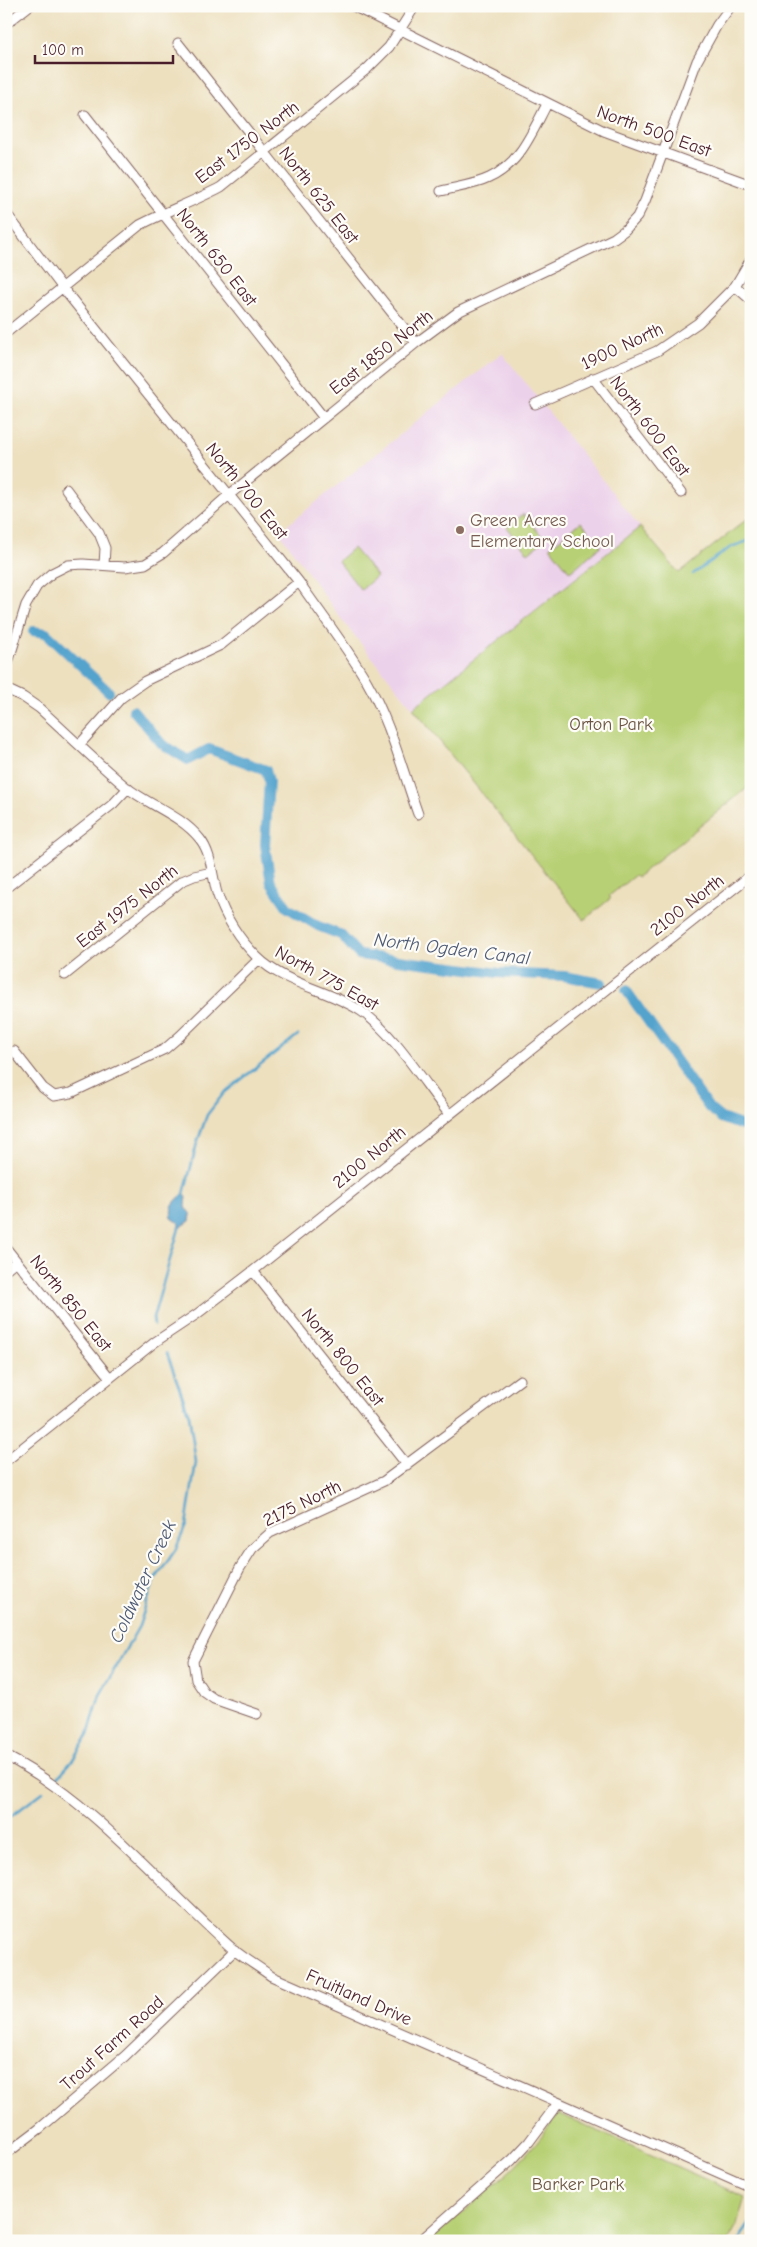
<svg xmlns="http://www.w3.org/2000/svg" width="757" height="2247" font-family="'Comic Neue',sans-serif">
  <rect width="100%" height="100%" fill="#fdfcf7"/>
  <filter id="ink" filterUnits="userSpaceOnUse"><feTurbulence type="fractalNoise" baseFrequency=".02" numOctaves="2"/><feDisplacementMap in="SourceGraphic" scale="10" xChannelSelector="R" yChannelSelector="G"/><feConvolveMatrix kernelMatrix="1 2 1 2 8 2 1 2 1" color-interpolation-filters="sRGB"/></filter>
  <filter id="wash" filterUnits="userSpaceOnUse"><feTurbulence type="fractalNoise" baseFrequency=".0096" numOctaves="4" result="noise"/><feDisplacementMap in="SourceGraphic" scale="20" xChannelSelector="R" yChannelSelector="G"/><feGaussianBlur stdDeviation="1.12" result="paint"/><feColorMatrix in="noise" values="0 0 0 0 0 0 0 0 0 0 0 0 0 0 0 0 0 1.4 0 .05"/><feComposite in="paint" operator="in"/></filter>
  <g filter="url(#wash)">
    <rect width="100%" height="100%" fill="#ede0bf"/>
    <path fill="#ecd1ea" d="M502,353L640,527L413,708L342,620L279,532Z"/>
    <path fill="#b8d075" stroke="#817850" d="M523,514L545,540L528,553L507,527Z
      M751,516V785L637,877L635,875L609,896L611,898L584,920L413,708L640,527L679,573Z
      M581,522L601,546L570,572L550,547Z
      M353,548L377,576L361,590L338,561Z
      M560,2114L745,2197L737,2225L728,2241H428C473,2202 525,2166 556,2115Z"/>
    <path fill="#53a3cd" stroke="#4e617c" d="M183,1194L187,1196L186,1207L191,1215L190,1221L178,1229L179,1223L172,1218C169,1204 176,1201 183,1194Z"/>
    <g fill="none" stroke-linecap="round" stroke-linejoin="round">
      <path stroke="#53a3cd" stroke-width="2.5" d="M693,574L731,547L751,540
        M183,1198L197,1143L207,1115L224,1093L298,1035
        M154,1325L153,1318L180,1225
        M56,1779L72,1761L88,1735L100,1695L139,1626L154,1581L176,1549L186,1525L196,1462L189,1415L167,1353
        M6,1820L43,1792
        M738,2241L751,2222"/>
      <path stroke="#53a3cd" stroke-width="10" d="M33,631L46,633L109,692
        M133,710L162,744L188,760L209,749L266,770L269,781L265,845L271,883L288,908L318,926L341,935L359,955L499,973L564,976L602,983
        M626,990L709,1108L721,1118L751,1129"/>
    </g>
  </g>
  <g filter="url(#ink)">
    <g fill="none" stroke-linecap="round" stroke-linejoin="round">
      <g stroke="#83635f" stroke-width="11">
        <path id="minor" d="M353,6L604,131L751,185
          M6,24L29,6
          M178,43L416,343
          M85,115L324,418
          M441,191C456,187 475,185 489,178C520,164 532,132 547,104
          M6,213L62,287L299,582C321,614 346,646 366,680C390,721 402,769 418,814
          M735,286L751,300
          M6,333L140,225C167,211 195,201 221,187L367,69L389,47L415,6
          M593,378L681,493
          M535,404L657,351L698,323L735,286L751,259
          M66,489L99,533L105,548L104,565
          M6,669L26,605L37,586L52,573L68,565L83,564L125,567L145,564L163,553L229,495L416,343L458,312L614,238L625,230L637,217L645,201L697,61L717,25L731,6
          M6,689L23,697L39,708C68,734 96,762 126,787C150,806 181,815 200,839C212,854 212,876 217,893C225,917 239,939 257,957C284,984 329,990 361,1011C394,1033 424,1083 449,1114
          M80,744L121,698L145,681L221,645L299,582
          M6,888L113,804L128,788
          M65,975L182,881L194,876L212,872
          M14,1051L43,1088L54,1096L71,1093L165,1049L180,1036L259,959
          M6,1248L110,1378
          M6,1269L16,1261
          M253,1271L407,1465
          M6,1461L155,1342L197,1314L253,1271L751,875
          M257,1714L214,1699L204,1692L196,1680L193,1661L240,1568L252,1549L270,1533L384,1481L520,1380
          M6,1756C96,1803 159,1884 234,1950C245,1959 259,1967 271,1976L751,2187
          M6,2154L39,2129L125,2056L235,1950
          M420,2241L512,2160L529,2142L558,2103"/>
      </g>
      <use href="#minor" stroke="#fff" stroke-width="9"/>
    </g>
  </g>
  <circle fill="#8d6e63" stroke="#fdfcf7" stroke-width="2" cx="460" cy="530" r="5"/>
  <g text-anchor="middle" stroke-width="4.5" stroke-linejoin="round" paint-order="stroke">
    <g font-size="18" fill="#4a1f2b" stroke="#fdfcf7">
      <text transform="translate(654 131) rotate(20)" y="6">North 500 East</text>
      <text transform="translate(247 142) rotate(-37)" y="6">East 1750 North</text>
      <text transform="translate(319 195) rotate(52)" y="6">North 625 East</text>
      <text transform="translate(217 257) rotate(52)" y="6">North 650 East</text>
      <text transform="translate(622 346) rotate(-25)" y="6">1900 North</text>
      <text transform="translate(381 352) rotate(-38)" y="6">East 1850 North</text>
      <text transform="translate(650 426) rotate(53)" y="6">North 600 East</text>
      <text transform="translate(247 491) rotate(51)" y="6">North 700 East</text>
      <text transform="translate(687 905) rotate(-38)" y="6">2100 North</text>
      <text transform="translate(127 906) rotate(-38)" y="6">East 1975 North</text>
      <text transform="translate(327 978) rotate(29)" y="6">North 775 East</text>
      <text transform="translate(369 1157) rotate(-39)" y="6">2100 North</text>
      <text transform="translate(71 1303) rotate(51)" y="6">North 850 East</text>
      <text transform="translate(343 1357) rotate(51)" y="6">North 800 East</text>
      <text transform="translate(302 1503) rotate(-26)" y="6">2175 North</text>
      <text transform="translate(359 1997) rotate(24)" y="6">Fruitland Drive</text>
      <text transform="translate(112 2043) rotate(-42)" y="6">Trout Farm Road</text>
    </g>
    <g font-size="18" fill="#785e54" stroke="#fdfcf7" text-anchor="start">
      <text x="470" y="526">Green Acres<tspan x="470" dy="21">Elementary School</tspan></text>
    </g>
    <g font-size="18" fill="#6b5441" stroke="#fdfcf7">
      <text x="611" y="730">Orton Park</text>
      <text x="578" y="2190">Barker Park</text>
    </g>
    <g font-size="19" font-style="italic" fill="#4e5a74" stroke="#fdfcf7">
      <text transform="translate(452 948) rotate(7)" y="7">North Ogden Canal</text>
      <text transform="translate(142 1581) rotate(-65)" y="7">Coldwater Creek</text>
    </g>
  </g>
  <rect width="757" height="2247" fill="none" stroke="#fdfcf7" stroke-width="25"/>
  <path d="M35 55v8h138v-8" fill="none" stroke="#4a1f2b" stroke-width="2.5"/>
  <text x="42" y="55" font-size="15" fill="#4a1f2b" stroke="#fdfcf7" stroke-width="4" paint-order="stroke">100 m</text>
</svg>
